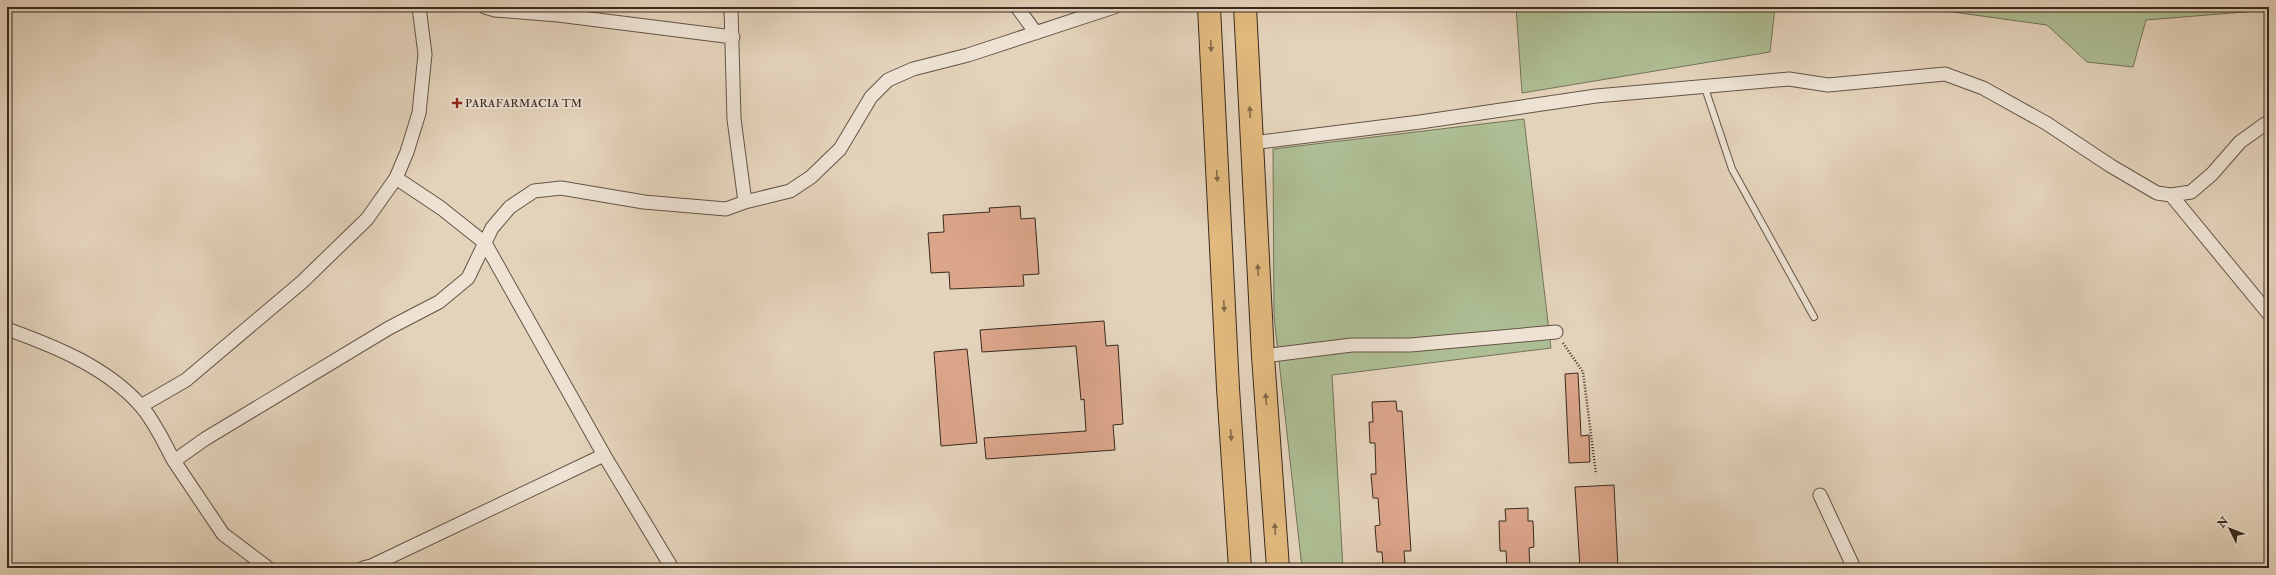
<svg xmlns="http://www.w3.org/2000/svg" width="2276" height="575" font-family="'IM FELL Double Pica',serif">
  <rect width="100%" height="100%" fill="#e4d3bb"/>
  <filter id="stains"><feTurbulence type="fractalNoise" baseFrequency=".005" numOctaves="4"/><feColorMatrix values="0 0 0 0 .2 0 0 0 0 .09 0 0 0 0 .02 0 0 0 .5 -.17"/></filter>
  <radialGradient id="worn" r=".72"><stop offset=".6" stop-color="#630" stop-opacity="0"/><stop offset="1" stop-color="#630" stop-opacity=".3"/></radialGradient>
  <path fill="#aebe94" stroke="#74745a" d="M1516,7H1775L1770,52L1522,93Z
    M1938,7H2269V10L2146,20L2133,67L2087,62L2047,25L1938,10Z
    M1524,119L1551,348L1332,375L1343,568H1302L1274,316L1273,149Z"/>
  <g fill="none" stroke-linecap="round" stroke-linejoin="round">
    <path stroke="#717e79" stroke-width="5" d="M2110,7L2113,9L2139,7"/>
  </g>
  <path fill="#dba58a" stroke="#39291f" d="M1020,206L1021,219L1035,218L1039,274L1023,275L1024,286L950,289L949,272L931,273L928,233L944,232L943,215L990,212L989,208Z
    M1104,321L1106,346L1118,345L1123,424L1113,425L1115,450L986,459L984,438L1086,431L1084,399L1081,400L1076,346L982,352L980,330Z
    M967,349L977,443L941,446L934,352Z
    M1578,373L1581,436L1589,435L1590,462L1569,463L1565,374Z
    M1396,401L1397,411H1402L1411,551H1404L1405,563L1383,565L1382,552H1377L1375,526L1380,525L1378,498H1373L1371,474H1376L1375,443H1370L1369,422H1373L1372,402Z
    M1614,485L1618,568H1580L1575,487Z
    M1528,508V521H1533L1534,547L1529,548L1530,568H1507L1506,551H1500L1499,521H1506L1505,509Z"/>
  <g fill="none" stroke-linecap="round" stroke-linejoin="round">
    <g stroke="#645446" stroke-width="8">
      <path id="lane" d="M1705,88L1732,169L1814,317"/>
    </g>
    <g stroke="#645446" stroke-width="15">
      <path id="street" d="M485,7L495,10L558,15L733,37
        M731,7L734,119L745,202
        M1017,7L1036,33
        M1252,143L1420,122L1596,96L1789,79L1828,85L1945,74L1983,88L2046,123L2111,166L2157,193L2171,195L2191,192L2212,174L2240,142L2265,124L2269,125
        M396,178L441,208L485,243L604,455L672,568
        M2171,195L2269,314
        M7,329C54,346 107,367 141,406C155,422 164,443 174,461L205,439L389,328L439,302L468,278L492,228L510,207L534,191L561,188L644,202L726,209L745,202L790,191L811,177L840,149L871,97L888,80L913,69L968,55L1114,7
        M1263,356L1352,345H1410L1556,332
        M141,406L186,380L302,282L367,219L396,178L407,152L419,113L425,54L419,7
        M174,461L223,534L268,568
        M1820,495L1854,568
        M363,568L371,566L604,455"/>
    </g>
    <g stroke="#39291f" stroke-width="24">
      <path id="highway" d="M1209,7L1228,388L1240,568
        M1245,7L1263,356L1278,568"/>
    </g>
    <path stroke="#39291f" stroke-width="2.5" stroke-dasharray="1 2" stroke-linecap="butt" d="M1563,343L1583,372L1596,474"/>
    <use href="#lane" stroke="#ede2d3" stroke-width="6"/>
    <use href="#street" stroke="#ede2d3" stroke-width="13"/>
    <use href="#highway" stroke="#e2ba7e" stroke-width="22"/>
  </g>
  <defs><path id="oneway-solid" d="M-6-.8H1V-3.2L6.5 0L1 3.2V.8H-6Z"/></defs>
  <g fill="#856a4a">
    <use href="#oneway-solid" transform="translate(1211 46) rotate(87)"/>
    <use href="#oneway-solid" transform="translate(1250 112) rotate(-93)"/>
    <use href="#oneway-solid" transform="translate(1217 176) rotate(87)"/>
    <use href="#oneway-solid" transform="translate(1258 270) rotate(-93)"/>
    <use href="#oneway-solid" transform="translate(1224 306) rotate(87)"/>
    <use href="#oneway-solid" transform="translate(1266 399) rotate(-94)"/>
    <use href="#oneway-solid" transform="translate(1231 435) rotate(86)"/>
    <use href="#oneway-solid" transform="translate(1275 529) rotate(-94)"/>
  </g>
  <path fill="#8f2418" stroke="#ede2d3" stroke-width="1.5" d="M455 97h4v4h4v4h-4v4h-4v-4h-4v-4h4z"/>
  <g text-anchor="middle" stroke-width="3.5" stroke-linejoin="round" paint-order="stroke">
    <g font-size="12" fill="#39291f" stroke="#ede2d3" text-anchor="start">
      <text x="465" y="107">PARAFARMACIA TM</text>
    </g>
  </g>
  <rect width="2276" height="575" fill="none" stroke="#e4d3bb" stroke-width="24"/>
  <rect x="8" y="8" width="2260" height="559" fill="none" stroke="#39291f" stroke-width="2"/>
  <rect x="12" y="12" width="2252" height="551" fill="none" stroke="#39291f"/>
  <g transform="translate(2230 529) rotate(313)" stroke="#ede2d3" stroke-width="3" paint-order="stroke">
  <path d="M0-3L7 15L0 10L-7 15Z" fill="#39291f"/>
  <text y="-6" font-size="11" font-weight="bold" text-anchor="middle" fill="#39291f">N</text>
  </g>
  <rect width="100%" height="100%" filter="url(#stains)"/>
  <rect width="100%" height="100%" fill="url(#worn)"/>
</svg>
